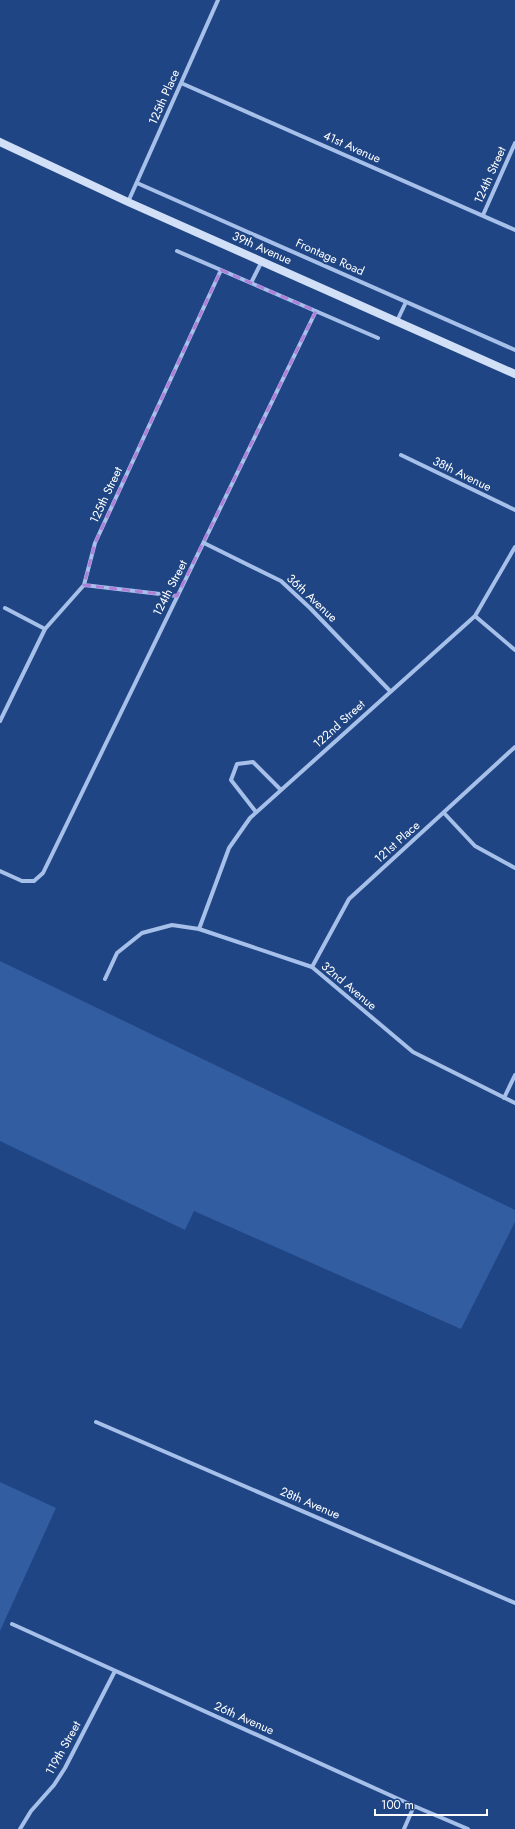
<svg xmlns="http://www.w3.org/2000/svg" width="515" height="1829" font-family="Jost,sans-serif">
  <rect width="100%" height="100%" fill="#1f4584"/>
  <path fill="#325da1" d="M0,961L515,1210V1222L461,1329L194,1211L185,1230L0,1141Z
    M0,1482L56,1508L0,1631Z"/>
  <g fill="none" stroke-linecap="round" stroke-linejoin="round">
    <path stroke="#a6c0ea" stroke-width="4" d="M181,83L515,230
      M137,183L515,350
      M128,202L218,0
      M483,215L515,143
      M177,251L378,338
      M251,283L262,261
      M397,321L406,302
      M401,455L515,510
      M204,543L281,581L310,608L390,691
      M84,585L177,596
      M5,608L45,629
      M475,616L515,650
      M0,721L45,629L84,585L95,543L221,270
      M256,812L231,780L237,764L253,762L281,790
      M444,813L475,846L515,868
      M0,871L22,881H34L43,873L316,311
      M199,929L229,848L250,818L475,616L515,547
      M312,967L349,899L515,747
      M105,979L117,953L142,933L172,925L199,929L312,967L413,1052L515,1103
      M504,1098L515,1075
      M96,1422L515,1603
      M12,1624L414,1806L468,1829
      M20,1829L31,1811L54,1785L65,1768L115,1671
      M404,1829L414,1806"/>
    <path stroke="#d1dff7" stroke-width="8" d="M0,142L128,202L515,374"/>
  </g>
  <path fill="none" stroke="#b080d9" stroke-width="3" stroke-dasharray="8 5" stroke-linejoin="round" d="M221,270L316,311L177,596L84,585L95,543Z"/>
  <g text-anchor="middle" stroke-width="4" stroke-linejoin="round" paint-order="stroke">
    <g font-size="12" fill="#fff" stroke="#1f4584">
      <text transform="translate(164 97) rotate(-66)" y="4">125th Place</text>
      <text transform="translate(352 147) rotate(24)" y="4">41st Avenue</text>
      <text transform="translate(490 175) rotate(-66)" y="4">124th Street</text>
      <text transform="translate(262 248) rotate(24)" y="4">39th Avenue</text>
      <text transform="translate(330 257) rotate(24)" y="4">Frontage Road</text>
      <text transform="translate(462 474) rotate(26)" y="4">38th Avenue</text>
      <text transform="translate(106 495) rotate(-65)" y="4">125th Street</text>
      <text transform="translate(170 588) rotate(-63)" y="4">124th Street</text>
      <text transform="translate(312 598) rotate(43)" y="4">36th Avenue</text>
      <text transform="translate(339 724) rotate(-42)" y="4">122nd Street</text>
      <text transform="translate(397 842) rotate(-42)" y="4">121st Place</text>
      <text transform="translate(349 986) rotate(40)" y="4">32nd Avenue</text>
      <text transform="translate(310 1503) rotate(23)" y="4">28th Avenue</text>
      <text transform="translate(244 1718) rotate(24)" y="4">26th Avenue</text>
      <text transform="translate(63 1748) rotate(-61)" y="4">119th Street</text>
    </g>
  </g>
  <path d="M375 1809v6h112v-6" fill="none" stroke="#ffffff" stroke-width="2"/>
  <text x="381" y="1809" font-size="12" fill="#ffffff" stroke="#1f4584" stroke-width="3" paint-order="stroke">100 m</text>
</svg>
